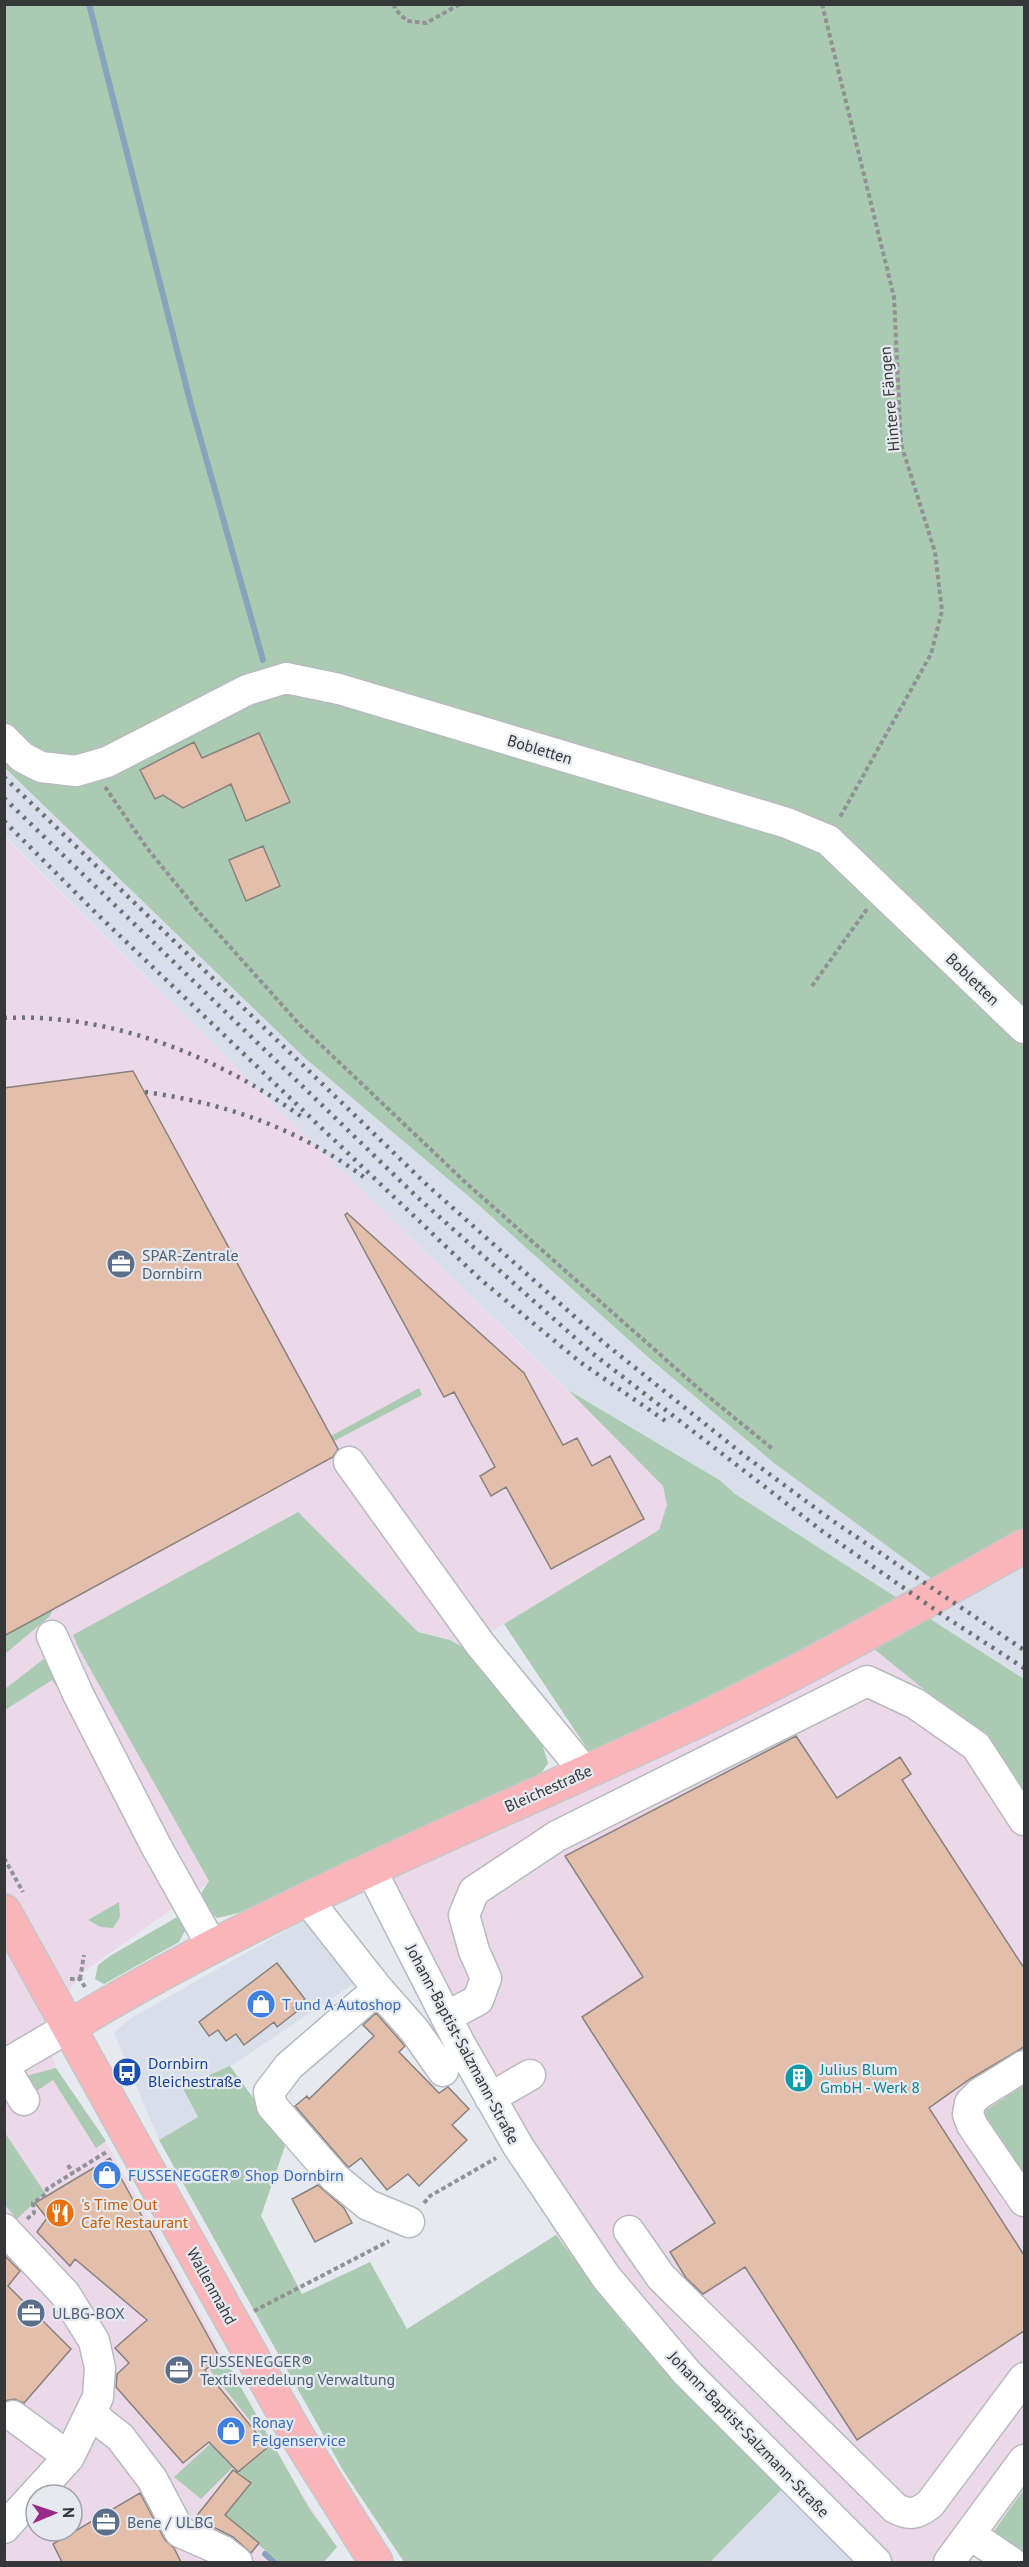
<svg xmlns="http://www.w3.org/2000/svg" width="1029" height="2567" font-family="'PT Sans',sans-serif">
  <rect width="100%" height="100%" fill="#e6e9ef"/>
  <path fill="#d8dfeb" d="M4,768L306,1058L473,1200L649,1358L774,1463L939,1584L1024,1536V1679L735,1494L721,1481L568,1390L271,1102L5,836Z
    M306,1919L356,1982L228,2068L182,2087L198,2117L159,2140L114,2033L131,2018Z
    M787,2484L870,2562H709Z"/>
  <path fill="#ebd8e9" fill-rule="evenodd" d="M4,836L271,1102L632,1453L663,1486L667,1505L660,1530L464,1648L450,1640L418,1632L297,1512L74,1635L79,1649L210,1882L82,1973L44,2025L56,2068L106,2142L280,2461L337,2547L323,2562H5ZM36,2495H72V2531H36Z
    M858,1636L984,1738L1024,1803V2085L983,2112L1024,2173V2489L987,2541L965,2562H870L626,2327L556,2235L368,1885Z"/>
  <path fill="#aacab2" d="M4,5H1024V1536L939,1584L774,1463L649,1358L473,1200L305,1058L5,768Z
    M419,1388L422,1395L334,1441L331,1436Z
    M568,1390L721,1481L735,1494L1024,1679V1803L984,1738L858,1636L594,1759L504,1624L659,1530L667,1505L663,1486Z
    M298,1512L418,1632L450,1640L464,1648L482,1666L542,1744L548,1763L540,1775L238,1913L217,1918L202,1905V1892L209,1881L79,1649L73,1635Z
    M53,1609L50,1616L5,1654V1636Z
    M45,1658L52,1662L65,1687L61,1692L52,1680L5,1710V1689Z
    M119,1902L120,1917L113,1928L101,1927L88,1920Z
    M184,1913L188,1925L179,1942L104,1984L95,1979L98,1965L110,1956Z
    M230,2066L286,2143L261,2216L302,2294L370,2262L407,2329L556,2235L626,2327L787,2484L710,2562H404L344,2472L159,2140L198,2117L182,2087Z
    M56,2068L106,2141L96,2148L53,2080L32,2094L22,2077Z
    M1024,2085V2173L983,2112Z
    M5,2133L45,2193L17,2219L5,2205Z
    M225,2359L309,2508L337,2547L324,2562H279L219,2511L247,2483L234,2466L201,2499L174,2477L210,2444L229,2463L235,2458L244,2468L270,2446L210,2370Z
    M1024,2489V2562L987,2541Z"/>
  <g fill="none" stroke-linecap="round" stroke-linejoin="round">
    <path stroke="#86a5bd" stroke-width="6" d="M89,4L191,405L263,660
      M265,2554L274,2562"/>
  </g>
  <path fill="#e2beab" stroke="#88827e" stroke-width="1.5" d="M259,733L290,802L246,821L231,784L183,808L163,795L155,799L140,770L194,742L202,758Z
    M263,846L280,886L246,901L229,860Z
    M133,1071L338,1449L333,1457L4,1636V1088Z
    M347,1213L524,1373L563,1445L577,1438L592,1466L610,1456L644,1519L551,1569L506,1487L491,1496L480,1476L495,1467L454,1392L444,1397L345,1215Z
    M796,1736L837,1798L900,1757L911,1774L902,1780L1024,1968V2047L970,2079L929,2108L1024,2255V2331L857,2440L745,2267L703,2294L686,2278L670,2252L715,2223L582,2017L643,1977L565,1856Z
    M277,1963L305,1999L293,2008L296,2012L277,2027L274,2022L244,2045L236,2034L226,2041L218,2030L209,2036L199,2022Z
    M376,2013L405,2046L399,2052L439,2093L448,2087L469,2109L452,2125L467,2140L419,2186L408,2174L387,2190L361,2158L349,2167L347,2166L295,2106L307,2096L309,2099L374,2036L363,2025Z
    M110,2158L220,2358L205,2370L268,2447L238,2472L209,2442L183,2463L116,2387L117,2374L129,2363L115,2348L147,2320L75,2259L70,2266L37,2232L47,2218L35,2203Z
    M318,2185L344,2208L352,2223L315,2242L292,2199Z
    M4,2255L20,2271L8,2286L71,2349L24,2403L14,2399L4,2401Z
    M233,2470L251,2483L225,2515L259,2543L251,2553L233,2537L195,2518Z
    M140,2493L165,2540L174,2548L181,2562H62L53,2544Z"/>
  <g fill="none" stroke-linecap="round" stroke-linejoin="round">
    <g stroke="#b7bac0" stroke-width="33">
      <path id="minor" d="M4,739L22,757L41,767L76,771L107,762L247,690L286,678L339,689L787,823L828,840L1024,1028
        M349,1462L480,1644L585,1772
        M52,1636L78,1694L156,1846L212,1946
        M370,1868L460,2044L518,2146L606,2277L687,2373L876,2562
        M307,1899L378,1989L289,2066L269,2092L272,2106L335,2178L368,2205L409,2222
        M378,1989L415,2031L443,2071
        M446,2017L478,2000L486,1978L474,1951L464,1915L474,1891L557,1836L867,1681L916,1704L976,1746L1024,1820
        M4,2065L69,2027
        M1024,2066L979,2094L970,2103L968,2114L972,2125L1024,2201
        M4,2067L24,2100
        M490,2098L530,2075
        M4,2229L65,2294L94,2341L100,2368L98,2397L69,2457L4,2528
        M629,2231L661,2277L895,2508C910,2516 917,2514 930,2504L1024,2378
        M92,2412L102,2423L120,2437L152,2479L180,2532L223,2551L237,2562
        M13,2416L69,2457
        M971,2535L1011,2562
        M949,2562L1024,2460"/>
    </g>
    <g stroke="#c6c7c8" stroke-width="36">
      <path id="major" d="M4,1911L233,2323L296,2434L376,2562
        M69,2027C269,1905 486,1820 697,1721C809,1668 917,1606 1024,1546"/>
    </g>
    <path stroke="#909296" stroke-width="4" stroke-dasharray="4.5 3" stroke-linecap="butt" d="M394,4L395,9L407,21L426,23L460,4
      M822,4L894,297L901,444L935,552L942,611L931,654L839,819
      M105,787L147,848L198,911L300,1025L465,1182L699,1389L774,1450
      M812,986L867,909
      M4,1858L23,1892
      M70,1979H80L85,1987
      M80,1979L84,1955
      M68,2165L73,2173
      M424,2203L430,2196L496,2158
      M27,2219L34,2213L33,2203L46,2194L47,2189L108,2151
      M254,2311L389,2241"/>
    <use href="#minor" stroke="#fff" stroke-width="30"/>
    <use href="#major" stroke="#fab5bb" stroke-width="33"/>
    <path stroke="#6e7174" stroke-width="4.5" stroke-dasharray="3 6" stroke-linecap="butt" d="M4,777L426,1184L603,1342L745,1456L830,1519L1024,1650
      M4,798L416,1196L592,1353L822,1531L947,1618L1024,1668
      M4,821L97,914L480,1279L580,1362L667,1422
      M4,1018C111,1013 217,1056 302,1117
      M145,1092C225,1103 300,1129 365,1178"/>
  </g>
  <defs>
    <g id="office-disc" transform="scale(1.5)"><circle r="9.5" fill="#5c6f8a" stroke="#e6e9ef"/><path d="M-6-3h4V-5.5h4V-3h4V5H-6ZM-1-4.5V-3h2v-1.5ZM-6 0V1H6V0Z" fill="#fff"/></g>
    <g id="shop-disc" transform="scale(1.5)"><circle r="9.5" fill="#3f7fe0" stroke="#e6e9ef"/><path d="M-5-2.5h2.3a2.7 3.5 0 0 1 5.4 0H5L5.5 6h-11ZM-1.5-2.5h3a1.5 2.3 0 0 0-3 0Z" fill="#fff"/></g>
    <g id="bus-disc" transform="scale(1.5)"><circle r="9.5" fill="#1a4fb4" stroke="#e6e9ef"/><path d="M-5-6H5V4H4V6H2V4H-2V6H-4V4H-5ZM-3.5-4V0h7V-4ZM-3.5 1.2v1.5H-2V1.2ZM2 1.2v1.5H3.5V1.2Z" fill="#fff"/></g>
    <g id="building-disc" transform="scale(1.5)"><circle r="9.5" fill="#0f9aa8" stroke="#e6e9ef"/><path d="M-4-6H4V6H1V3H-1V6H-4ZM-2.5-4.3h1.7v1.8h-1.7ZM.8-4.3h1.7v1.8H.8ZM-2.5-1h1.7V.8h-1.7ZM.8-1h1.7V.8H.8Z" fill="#fff"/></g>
    <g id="restaurant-disc" transform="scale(1.5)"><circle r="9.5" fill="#e8710a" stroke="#e6e9ef"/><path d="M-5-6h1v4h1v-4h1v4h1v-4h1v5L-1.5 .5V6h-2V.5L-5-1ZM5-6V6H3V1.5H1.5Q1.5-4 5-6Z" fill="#fff"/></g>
  </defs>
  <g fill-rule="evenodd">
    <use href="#office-disc" x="121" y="1264"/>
    <use href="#shop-disc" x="261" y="2004"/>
    <use href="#bus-disc" x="127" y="2072"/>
    <use href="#building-disc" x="799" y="2078"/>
    <use href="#shop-disc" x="107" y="2175"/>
    <use href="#restaurant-disc" x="60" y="2213"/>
    <use href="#office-disc" x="31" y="2313"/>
    <use href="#office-disc" x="179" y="2370"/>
    <use href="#shop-disc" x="231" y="2431"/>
    <use href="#office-disc" x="106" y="2522"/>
  </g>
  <g text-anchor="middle" stroke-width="4.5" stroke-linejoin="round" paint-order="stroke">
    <g font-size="16" fill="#353739" stroke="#e6e9ef">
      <text transform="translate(889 399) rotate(-95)" y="6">Hintere Fängen</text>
      <text transform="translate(540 749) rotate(17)" y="6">Bobletten</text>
      <text transform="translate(973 979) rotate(44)" y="6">Bobletten</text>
      <text transform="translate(548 1788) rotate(-24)" y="6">Bleichestraße</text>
      <text transform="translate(463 2044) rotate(62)" y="6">Johann-Baptist-Salzmann-Straße</text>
      <text transform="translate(212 2286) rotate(61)" y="6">Wallenmahd</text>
      <text transform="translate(749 2434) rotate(46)" y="6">Johann-Baptist-Salzmann-Straße</text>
    </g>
    <g font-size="16" fill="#4e5e75" stroke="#e6e9ef" text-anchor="start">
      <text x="142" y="1261">SPAR-Zentrale<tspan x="142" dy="18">Dornbirn</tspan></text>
      <text x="52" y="2319">ULBG-BOX</text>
      <text x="200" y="2367">FUSSENEGGER®<tspan x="200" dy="18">Textilveredelung Verwaltung</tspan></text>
      <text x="127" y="2528">Bene / ULBG</text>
    </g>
    <g font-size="16" fill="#366cbe" stroke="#e6e9ef" text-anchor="start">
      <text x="282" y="2010">T und A Autoshop</text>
      <text x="128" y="2181">FUSSENEGGER® Shop Dornbirn</text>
      <text x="252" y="2428">Ronay<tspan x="252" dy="18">Felgenservice</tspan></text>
    </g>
    <g font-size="16" fill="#164399" stroke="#e6e9ef" text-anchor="start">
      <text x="148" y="2069">Dornbirn<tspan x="148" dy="18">Bleichestraße</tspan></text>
    </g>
    <g font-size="16" fill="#0d838f" stroke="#e6e9ef" text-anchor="start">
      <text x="820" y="2075">Julius Blum<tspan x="820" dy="18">GmbH - Werk 8</tspan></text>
    </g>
    <g font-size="16" fill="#c56008" stroke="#e6e9ef" text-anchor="start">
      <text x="81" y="2210">'s Time Out<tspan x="81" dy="18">Cafe Restaurant</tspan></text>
    </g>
  </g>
  <rect width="1029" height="2567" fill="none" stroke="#353739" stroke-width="12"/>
  <g transform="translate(54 2513) rotate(88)"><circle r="28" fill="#e6e9ef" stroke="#9fa2a6" stroke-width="1.5"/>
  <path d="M0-4.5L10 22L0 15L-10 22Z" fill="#992a8a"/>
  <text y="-9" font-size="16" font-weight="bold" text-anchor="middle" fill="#353739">N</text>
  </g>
</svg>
